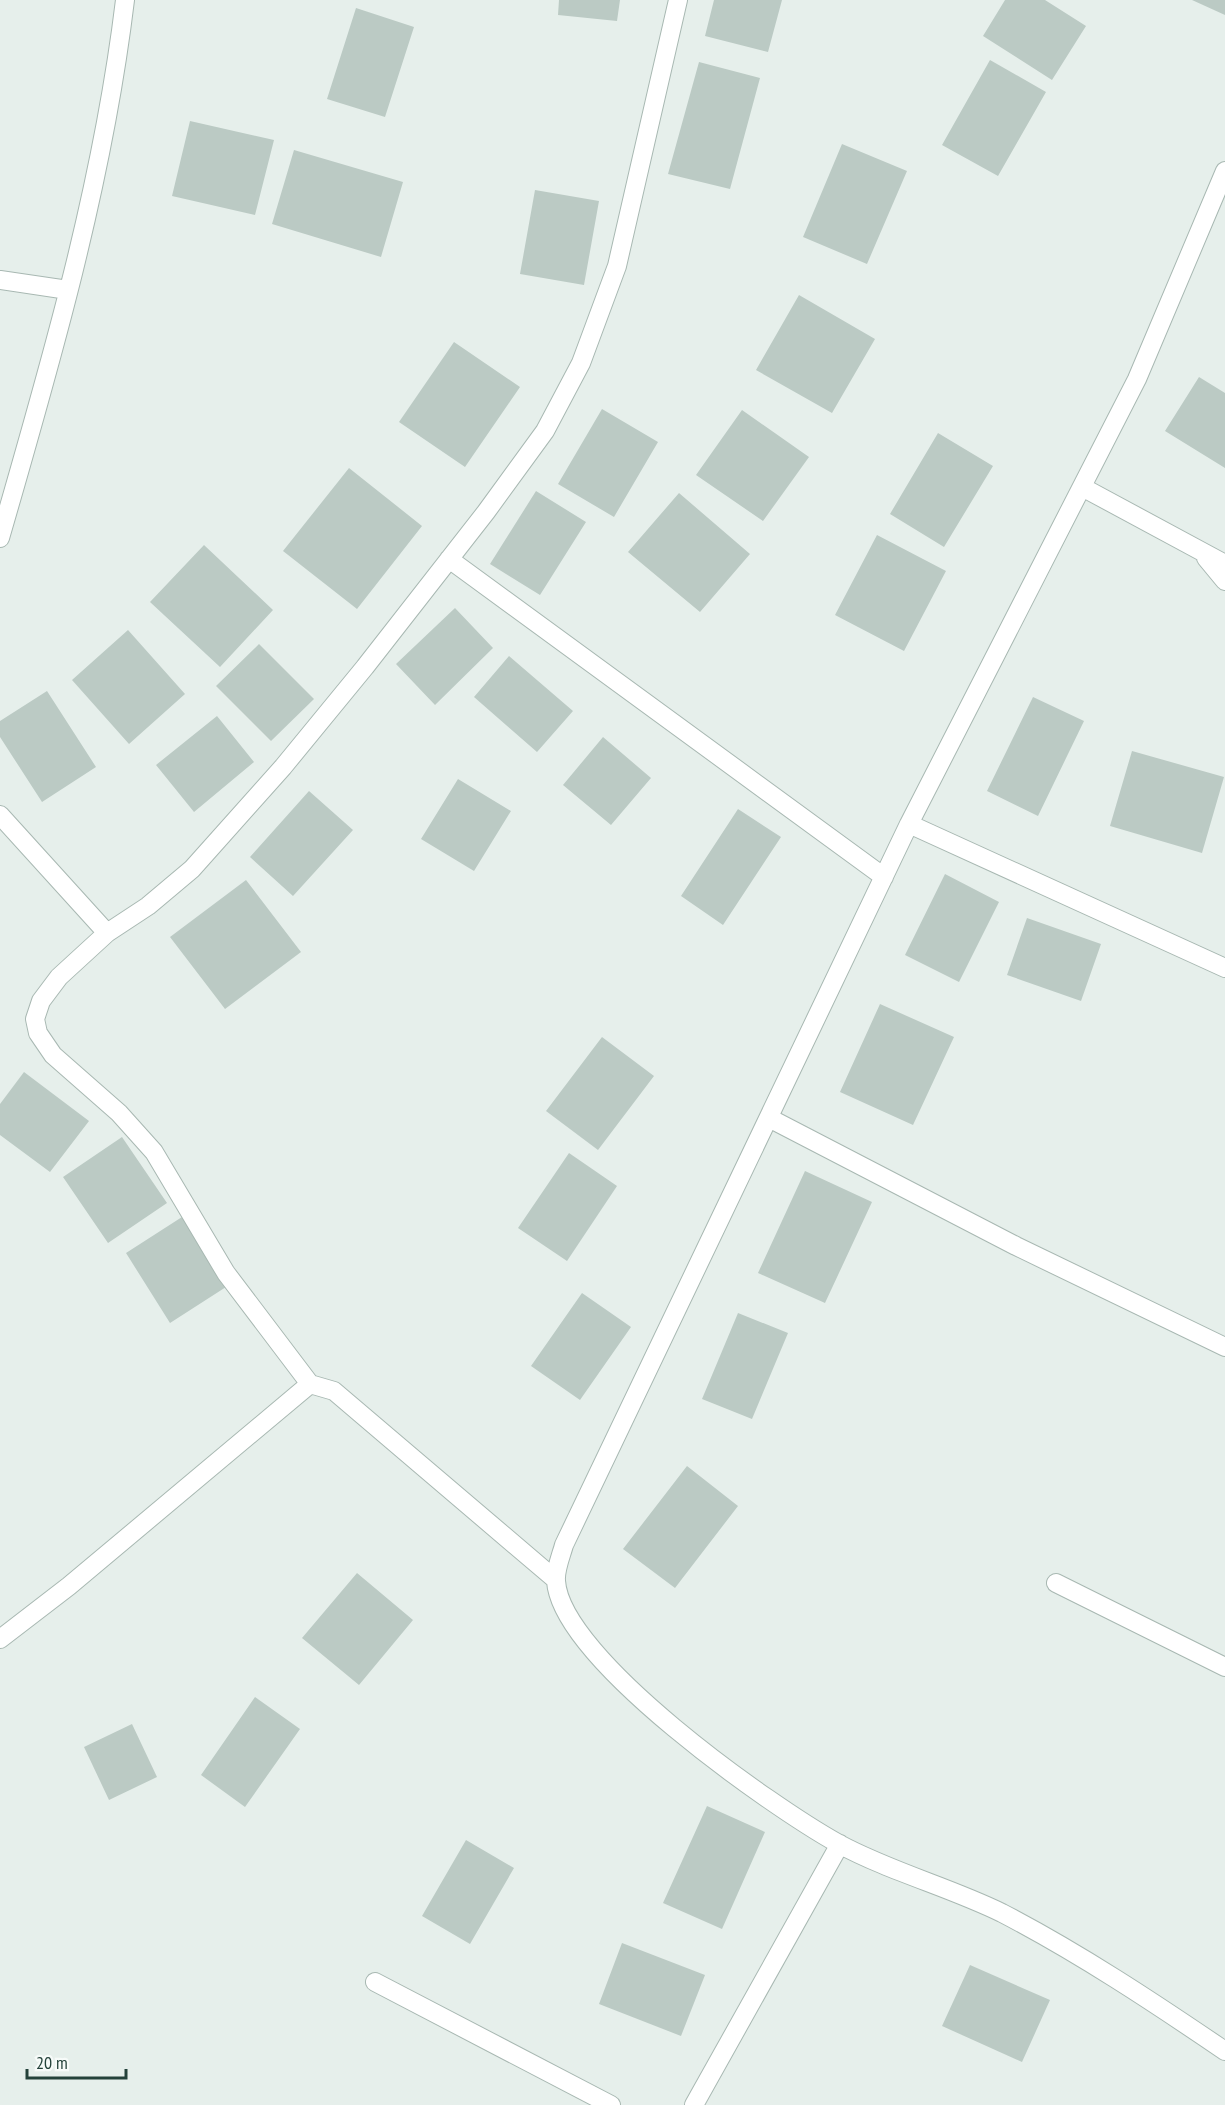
<svg xmlns="http://www.w3.org/2000/svg" width="1225" height="2105" font-family="'PT Sans Narrow',sans-serif">
  <rect width="100%" height="100%" fill="#e6efeb"/>
  <path fill="#bbcac4" d="M559,0H620L617,21L558,15Z
    M714,0H782L768,52L705,36Z
    M1005,0H1045L1086,26L1052,80L983,36Z
    M1192,0H1225V15Z
    M356,8L414,27L385,117L327,99Z
    M990,60L1046,92L998,176L942,145Z
    M699,62L760,78L730,189L668,174Z
    M190,121L274,140L255,215L172,196Z
    M842,144L907,171L867,264L803,237Z
    M294,150L403,182L381,257L272,224Z
    M535,190L599,201L584,285L520,274Z
    M799,295L875,339L832,413L756,370Z
    M454,342L520,387L465,467L399,422Z
    M1199,377L1225,393V468L1165,431Z
    M602,409L658,442L614,517L558,484Z
    M742,410L809,457L763,521L696,475Z
    M938,433L993,466L944,547L890,514Z
    M349,468L422,526L357,609L283,551Z
    M536,491L586,522L540,595L490,564Z
    M679,493L750,554L700,612L628,552Z
    M877,535L946,571L904,651L835,615Z
    M204,545L273,610L220,667L150,602Z
    M455,608L493,648L435,705L396,664Z
    M128,630L185,694L129,744L72,680Z
    M259,644L314,699L271,741L216,686Z
    M509,656L573,711L537,752L474,697Z
    M47,691L96,767L42,802L0,737V721Z
    M1033,697L1084,721L1038,816L987,791Z
    M217,716L254,762L194,812L156,765Z
    M603,737L651,778L611,825L563,785Z
    M1132,751L1224,777L1202,853L1110,826Z
    M458,779L511,811L474,871L421,839Z
    M309,791L353,830L293,896L250,857Z
    M738,809L781,837L723,925L681,896Z
    M945,874L999,902L959,982L905,955Z
    M246,880L301,952L225,1009L170,937Z
    M1027,918L1101,944L1081,1001L1007,975Z
    M880,1004L954,1037L913,1125L840,1092Z
    M602,1037L654,1076L598,1150L546,1111Z
    M24,1072L89,1121L50,1172L0,1135V1104Z
    M122,1137L167,1203L108,1243L63,1177Z
    M569,1153L617,1186L567,1261L518,1228Z
    M805,1171L872,1202L825,1303L758,1273Z
    M182,1217L226,1287L170,1323L126,1253Z
    M582,1293L631,1327L580,1400L531,1366Z
    M738,1313L788,1333L752,1419L702,1399Z
    M687,1466L738,1506L675,1588L623,1549Z
    M357,1573L413,1620L359,1685L302,1638Z
    M255,1697L300,1729L245,1807L201,1775Z
    M132,1724L157,1777L109,1800L84,1747Z
    M707,1806L765,1832L722,1929L663,1903Z
    M466,1840L514,1868L470,1944L422,1916Z
    M622,1943L705,1975L681,2036L599,2004Z
    M970,1965L1050,2000L1022,2062L942,2026Z"/>
  <g fill="none" stroke-linecap="round" stroke-linejoin="round">
    <g stroke="#a8b8b2" stroke-width="20">
      <path id="minor" d="M1225,171L1137,379L909,824L564,1545C561,1556 555,1570 556,1581C561,1659 772,1807 839,1844C891,1872 949,1887 1002,1913C1079,1953 1153,2002 1225,2051
        M0,280L68,290
        M1082,487L1225,564
        M0,538C51,362 103,183 125,0
        M1206,558L1225,581
        M449,559L884,877
        M0,815L107,933
        M909,824L1225,968
        M769,1118L1016,1246L1225,1347
        M556,1580L334,1391L310,1384L226,1273L154,1152L119,1113L53,1055L38,1033L35,1019L41,1001L59,977L107,933L148,906L192,869L283,767L365,667L486,512L545,431L581,363L617,266L678,0
        M1056,1583L1225,1667
        M0,1639L69,1586L310,1384
        M375,1982L611,2105
        M694,2105L840,1844"/>
    </g>
    <use href="#minor" stroke="#fff" stroke-width="18"/>
  </g>
  <path d="M27 2069v9h99v-9" fill="none" stroke="#24423a" stroke-width="3"/>
  <text x="36" y="2069" font-size="18" fill="#24423a" stroke="#f7fbf9" stroke-width="4.5" paint-order="stroke">20 m</text>
</svg>
